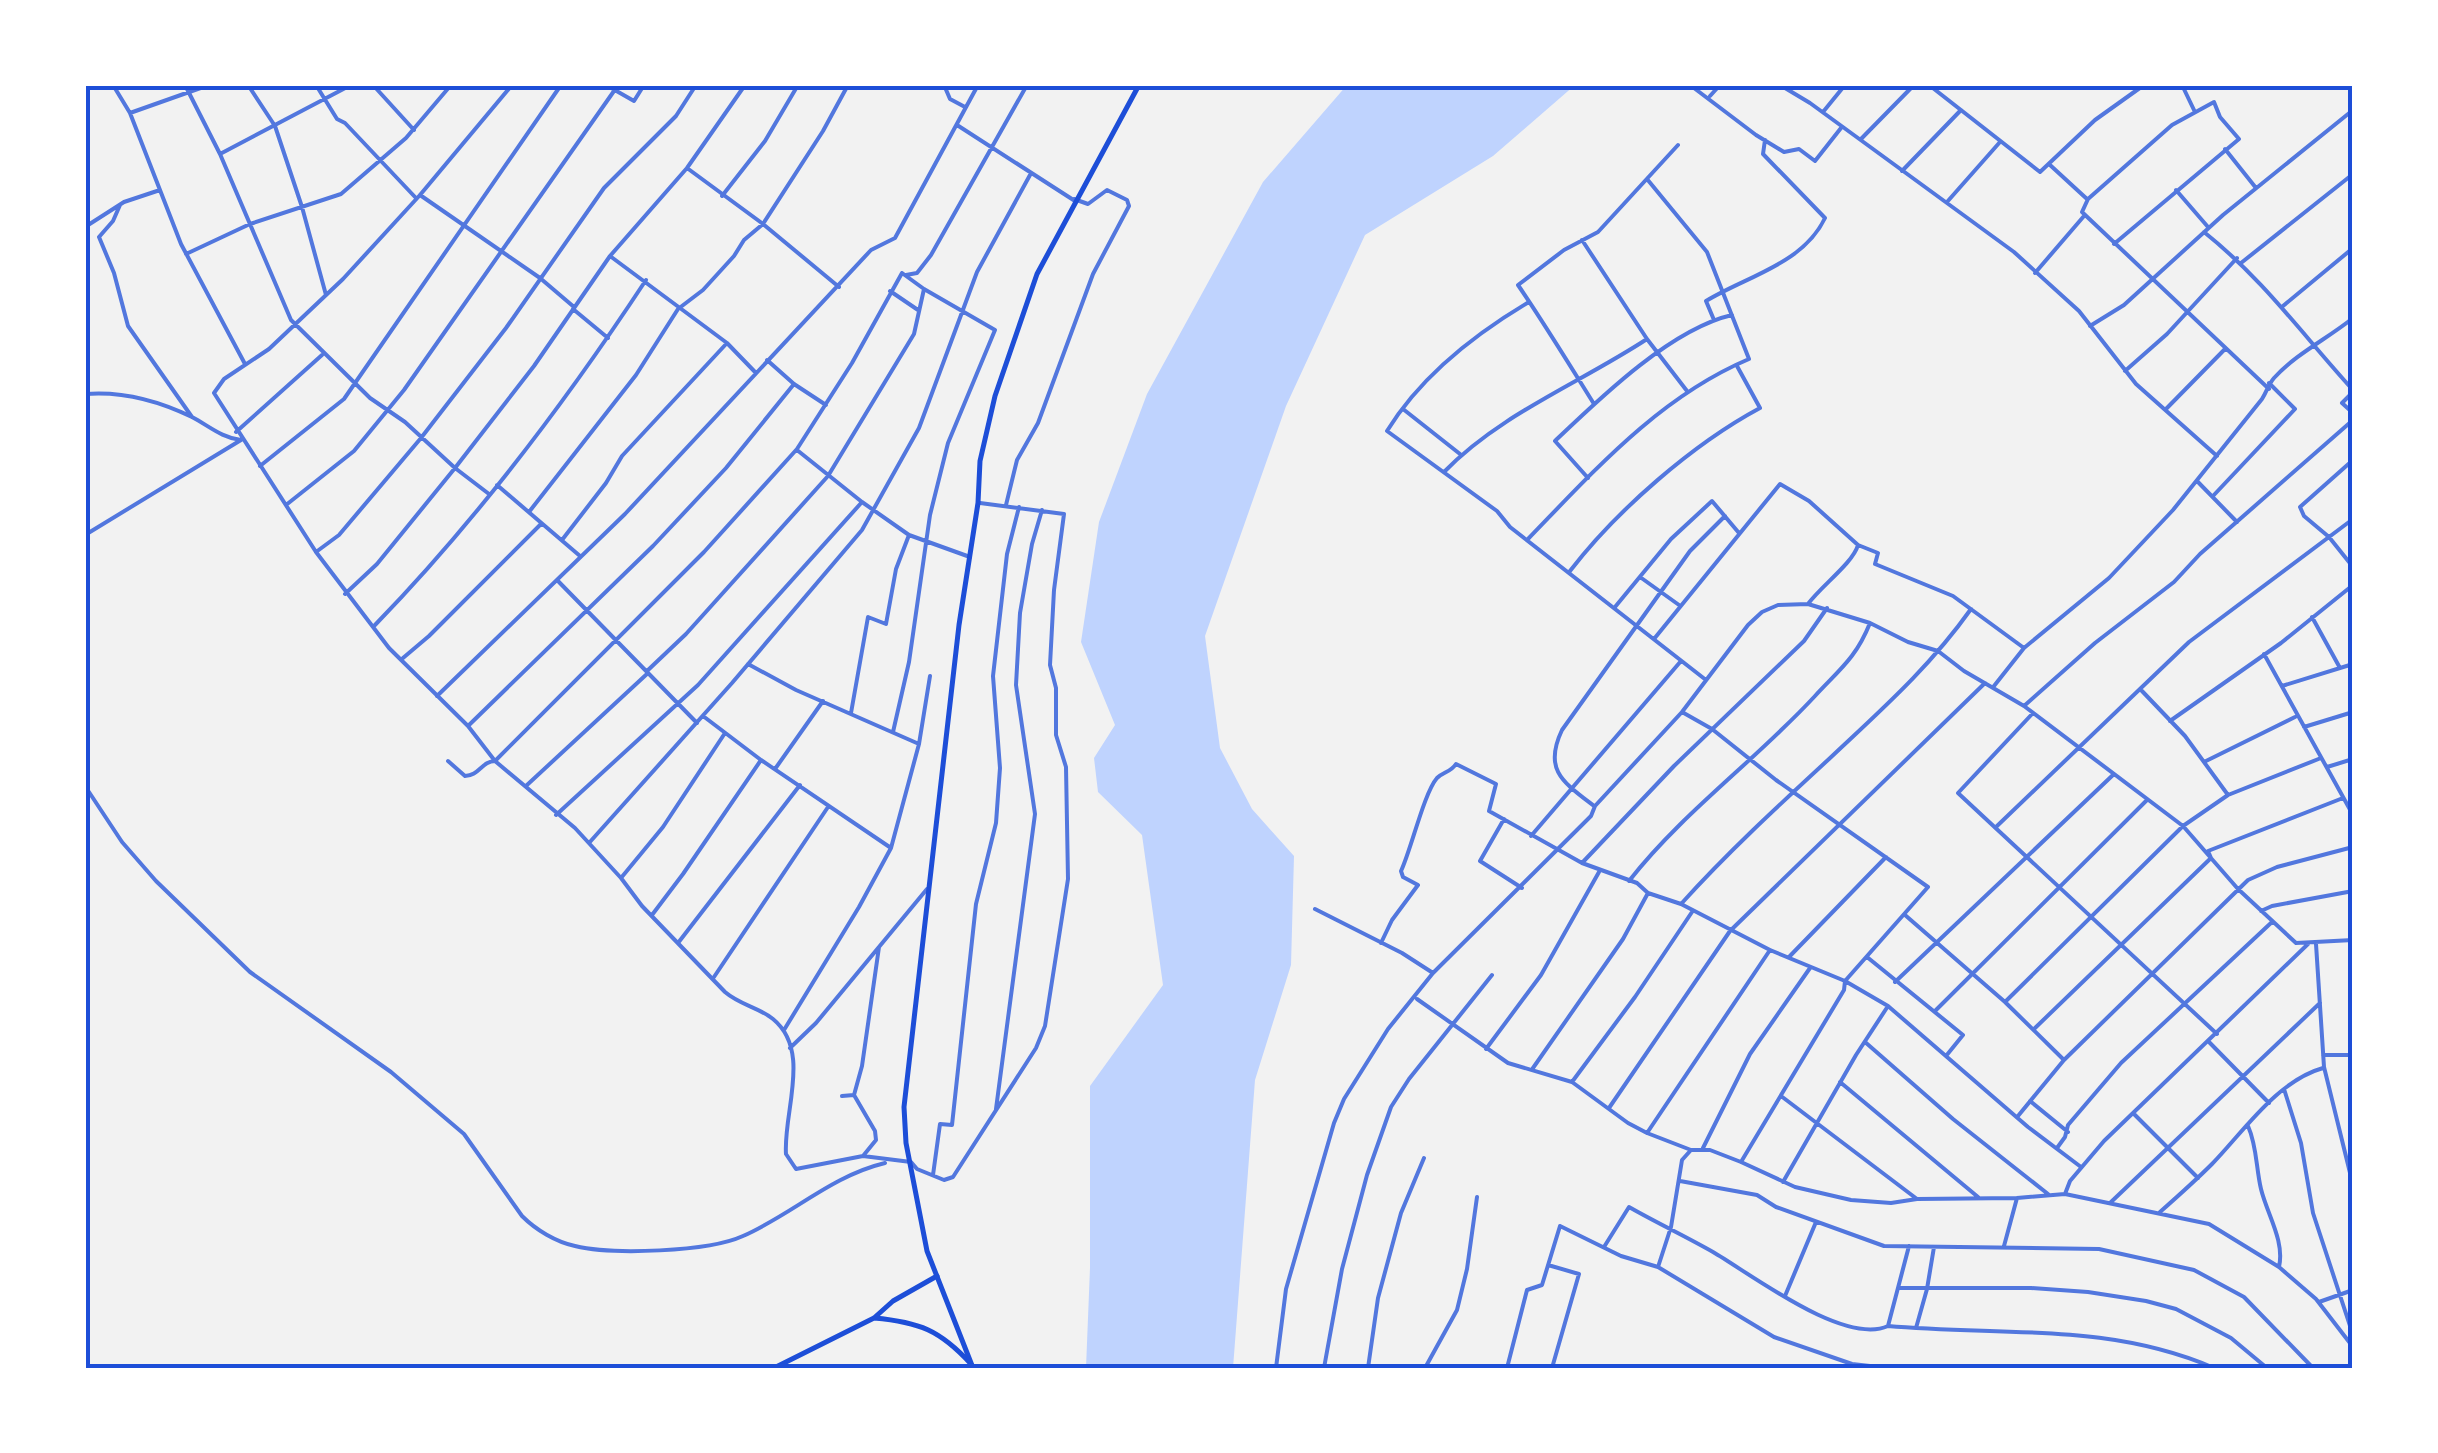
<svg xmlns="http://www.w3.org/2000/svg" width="2438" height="1453" font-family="'Open Sans',sans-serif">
  <rect width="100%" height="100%" fill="#f2f2f2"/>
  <path fill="#bfd3fe" d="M1347,85H1575L1493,156L1365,235L1286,406L1205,636L1220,748L1252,809L1294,856L1291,965L1255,1080L1233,1368H1086L1090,1268V1086L1163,985L1142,835L1098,792L1094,758L1115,725L1081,642L1099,522L1147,394L1263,182Z"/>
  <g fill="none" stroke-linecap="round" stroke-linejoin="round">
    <path stroke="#5277de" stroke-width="4" d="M113,85L130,113L181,244L245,364
      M185,85L220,154L291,320L370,398L405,422L455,468L489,494
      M248,85L275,126L302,207L326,295
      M316,85L337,119L345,123L415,197
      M373,85L414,130
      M512,85L420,195L343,279L269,349L224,379L214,393L316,552L389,648L468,726L495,761L575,828L621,878L642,906L725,992C740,1005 758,1007 773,1019C812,1051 783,1112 786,1154L796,1169L863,1156L911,1162L917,1169L944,1180L953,1177L1036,1048L1045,1026L1068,879L1066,767L1056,735V688L1050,665L1054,590L1064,514L980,503
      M606,85L634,101L644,85
      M944,85L950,99L965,107
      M1690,85L1756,135L1784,152L1799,149L1815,161L1841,128
      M1780,85L1810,103L2014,252L2079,311L2136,384L2217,456
      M1929,85L2040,172L2095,120L2144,85
      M2182,85L2194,110
      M1710,96L1720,85
      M1823,112L1845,85
      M130,113L209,85
      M957,125L1075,201
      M1861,139L1914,85
      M2225,149L2256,188
      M220,154L351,85
      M2050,165L2087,199
      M687,168L763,224L839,287
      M1902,171L1961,110
      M2176,190L2208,227
      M420,195L540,278L574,307
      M722,196L765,141L798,85
      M1947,202L2000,142
      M120,205L113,221L99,237L114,273L128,326L192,417
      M85,227L124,202L160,190
      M2204,232C2264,280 2302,334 2353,390
      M1582,240L1647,339L1687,391
      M2114,244L2239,139L2220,117L2214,102L2172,125L2088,199L2082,212L2269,389
      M186,254L250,224L341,194L406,138L451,85
      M610,256L727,343L756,373
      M2241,263L2353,174
      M2035,273L2084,216
      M906,275L917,273L931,255L1027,85
      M890,291L918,310
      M1529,302C1475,334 1421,376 1387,431L1497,511L1510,527L1706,680
      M2283,306L2353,248
      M573,309L608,338
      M1714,320L1706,301C1747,276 1803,264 1825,218L1763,154L1765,140
      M2090,326L2124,305L2223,215L2353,110
      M767,360L794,384L826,405
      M2125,371L2167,334L2237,258
      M2353,392L2342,403L2353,413
      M85,394C122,391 159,401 192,417C209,426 222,438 241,440
      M1594,404C1569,364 1544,323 1518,285L1564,250L1598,232L1678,145
      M1403,409L1460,454
      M2166,409L2225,349
      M236,432L322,355
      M797,450L862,502L909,535L970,557
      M2353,460L2300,507L2304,516L2329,537L2353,567
      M260,466L344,399L561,85
      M1444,472C1500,414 1580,383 1647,339
      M1588,478L1555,441C1600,398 1671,329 1732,315
      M2197,481L2237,522
      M497,485L580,556
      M2213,496L2295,409L2269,383
      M286,505L354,451L404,390L614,91
      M1006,505L1017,460L1038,423L1093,274L1129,206L1127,200L1107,190L1088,204L1074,199
      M529,512L636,375L678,309L703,290L734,256L744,240L763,224L823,131L848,85
      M85,535L241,440
      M562,540L606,483L622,456L727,343
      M1527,540C1594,471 1659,397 1749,359L1707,252L1647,179
      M316,552L339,535L421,438L506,328L604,188L676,116L696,85
      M1570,571C1617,510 1693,444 1760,408L1737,366
      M1640,577L1679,605
      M557,580L697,723
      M345,594L377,564L455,468L534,366L610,256L687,168L745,85
      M1808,604C1821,586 1853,563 1858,545
      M1615,607L1671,539L1712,501L1739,533
      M2312,617L2340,668
      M375,625C477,520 565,403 646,280
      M1654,639L1780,484L1809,501L1858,545L1878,553L1875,564L1953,596L2024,648
      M2264,654L2353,815
      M403,658L429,636L541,524
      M748,664L796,690L919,744
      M647,671L686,634L828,476L914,334L924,289
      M1994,686L2024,648L2109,578L2173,510L2262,399C2267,391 2268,385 2274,378C2297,353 2327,339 2353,318
      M2282,686L2353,664
      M2142,691L2185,736L2228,795
      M437,696L625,514L871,250L895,238L978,85
      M2024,706L2095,643L2174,582L2200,554L2353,420
      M1682,712L1712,729L1776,780L1928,887L1845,981L1844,990L1741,1162
      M851,713L868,617L886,624L896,569L909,535
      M2033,713L1958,793L2217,1034
      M703,716L761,760L891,848
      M2170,721L2281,643L2353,585
      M468,726L653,546L726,468L794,384
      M2304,727L2353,712
      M893,732L909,662L930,515L948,443L995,330L924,289L902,273
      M448,761L465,776C479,776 482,761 495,761L704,552L797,449L852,363L902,273
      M2206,761L2295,717
      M2327,767L2353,759
      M775,769L823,701
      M527,785L648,673
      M85,786L122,842L156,881L250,972L391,1072L464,1134L522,1216C536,1230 556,1242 575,1246C612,1255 708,1252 743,1236C793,1214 831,1176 885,1163
      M1594,806C1563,782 1543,770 1562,730L1690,551L1725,516
      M556,815L698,685L862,502
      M1504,819L1480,861L1522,888
      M1997,826L2189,642L2353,519
      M1531,836L1681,661
      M589,843L732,683L862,530L919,428L977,272L1030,175
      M1582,863L1674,766L1804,641L1827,608
      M621,878L663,827L725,733
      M1629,881C1683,812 1756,760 1815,696C1840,669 1856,658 1870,623
      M1681,904C1727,853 1778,806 1829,759C1881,710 1929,668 1971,609
      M1315,909L1402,953L1433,973
      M2261,911L2272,906L2353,891
      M652,915L683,874L761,760
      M1905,915L2005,1002L2064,1060
      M678,943L800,785
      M1381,943L1392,920L1418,885L1403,877L1401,871C1411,850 1424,793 1437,778C1443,772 1451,772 1456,764L1496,784L1489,811L1582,863L1637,883L1648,893L1681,904L1770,950L1845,981L1888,1006L2028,1127L2081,1167
      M2316,944L2324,1067L2353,1185
      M1789,957L1886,857
      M1867,957L1963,1035L1946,1056
      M714,977L828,807
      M1895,982L2114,774
      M1417,999L1508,1063L1572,1082L1628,1123L1647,1133L1691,1150H1710L1741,1162L1795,1187L1851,1200L1891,1203L1917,1199L2017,1198L2065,1194L2209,1224L2279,1267L2316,1299L2353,1347
      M2005,1002L2183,826L2228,795L2321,758
      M1935,1011L2147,800
      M2034,1029L2211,858L2208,851L2343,798
      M784,1030L859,907L891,848L919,744L930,676
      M1865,1042L1953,1119L2048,1194
      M2209,1042L2269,1103
      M790,1048L816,1023L927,889
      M1486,1049L1541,975L1599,872
      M2323,1055H2353
      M1533,1068L1623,939L1648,893
      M1572,1082L1635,997L1692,912
      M1840,1082L1978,1197
      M2284,1089L2301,1143L2313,1213L2353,1335
      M854,1095L862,1066L879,947
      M842,1096L854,1095L875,1131L876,1140L863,1156
      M1781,1096L1917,1199
      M2030,1101L2068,1132
      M1609,1108L1730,931L1985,683
      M996,1109L1035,814L1016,685L1020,613L1032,544L1042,510
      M2134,1114L2198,1178
      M2018,1116L2064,1060L2248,880L2277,867L2353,847
      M2248,1126C2257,1146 2256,1168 2261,1189C2267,1214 2285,1241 2279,1267
      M1647,1133L1770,950
      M1703,1148L1750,1054L1810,968
      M2057,1148L2065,1137L2068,1125L2121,1063L2272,922
      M933,1175L940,1124L952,1125L976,904L996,823L1000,768L993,676L1007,554L1019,507
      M1680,1181L1757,1195L1776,1207L1884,1246L2099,1249L2194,1270L2244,1297L2313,1368
      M1783,1182L1856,1055L1888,1006
      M2065,1194L2070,1181L2104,1141L2308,944
      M2110,1203L2320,1003
      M2160,1212C2177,1197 2195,1181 2212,1164C2244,1131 2277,1081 2323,1068
      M2004,1246L2017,1198
      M1604,1247L1629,1207C1657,1223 1685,1236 1713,1252C1751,1274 1844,1346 1888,1326C2000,1336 2108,1322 2214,1368
      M1548,1265L1579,1274L1552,1368
      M1658,1267L1671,1227L1682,1160L1691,1150
      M1899,1288H2031L2088,1292L2146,1301L2176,1309L2231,1338L2267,1368
      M1785,1296L1816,1222
      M2319,1302L2353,1290
      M1888,1326L1909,1246
      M1916,1328L1927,1289L1934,1247
      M1276,1368L1286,1289L1334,1123L1344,1099L1388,1029L1433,973L1591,816L1595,806L1682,712L1748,625L1762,612L1778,605L1808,604L1870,623L1908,642L1938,651L1964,671L2024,706L2183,826L2238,889L2296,943L2353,940
      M1324,1368L1342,1269L1367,1175L1391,1107L1409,1079L1492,975
      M1368,1368L1378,1298L1401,1213L1424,1158
      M1425,1368L1457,1310L1467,1269L1477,1197
      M1507,1368L1527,1290L1542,1285L1560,1226L1621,1256L1658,1267L1774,1337L1852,1364L1888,1368"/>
    <path stroke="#1d4ed8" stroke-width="5" d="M874,1318C919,1322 940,1330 971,1364
      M774,1368L874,1318L893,1301L937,1276"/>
    <path stroke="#1d4ed8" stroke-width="5" d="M973,1368L927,1251L906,1143L904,1107L959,625L978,503L980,461L995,396L1037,274L1139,85"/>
  </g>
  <rect width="2438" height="1453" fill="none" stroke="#ffffff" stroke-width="175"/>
  <rect x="88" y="88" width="2262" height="1278" fill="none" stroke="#1d4ed8" stroke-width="4"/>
</svg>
